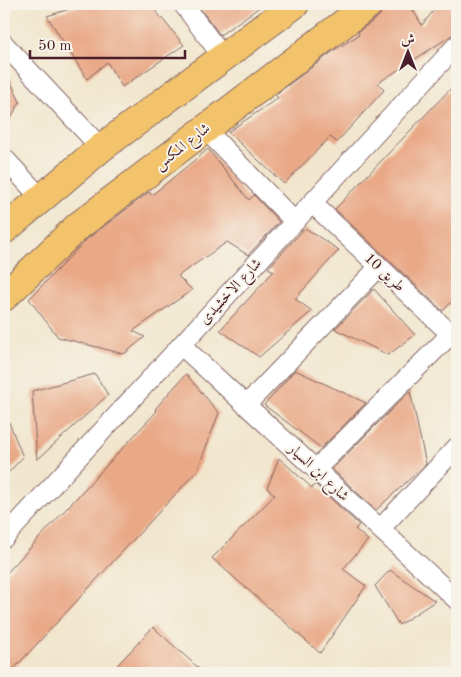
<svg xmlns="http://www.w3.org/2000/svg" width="461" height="677" font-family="'Old Standard TT',Amiri,serif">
  <rect width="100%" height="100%" fill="#f7f3e8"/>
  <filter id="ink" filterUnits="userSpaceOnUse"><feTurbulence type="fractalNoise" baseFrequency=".02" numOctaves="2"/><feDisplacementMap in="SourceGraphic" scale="10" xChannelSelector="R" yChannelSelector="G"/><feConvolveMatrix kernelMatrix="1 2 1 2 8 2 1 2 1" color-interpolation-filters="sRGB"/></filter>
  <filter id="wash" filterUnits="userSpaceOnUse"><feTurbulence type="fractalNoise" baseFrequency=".0096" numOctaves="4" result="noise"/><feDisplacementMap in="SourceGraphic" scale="20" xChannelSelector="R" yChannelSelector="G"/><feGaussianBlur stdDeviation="1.12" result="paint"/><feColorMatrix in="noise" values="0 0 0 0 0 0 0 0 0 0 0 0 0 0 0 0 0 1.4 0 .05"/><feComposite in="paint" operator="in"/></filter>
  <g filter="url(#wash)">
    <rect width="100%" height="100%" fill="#f1e6cd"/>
    <g id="blocks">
      <path fill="#e9a987" d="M86,4H150L184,45L122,87L107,62L87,79L47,16Z
        M197,4H264L220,35Z
        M384,4H409L422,25L439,4H457V32L378,83L384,90L337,142L330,137L284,184L228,132L278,98L275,95L336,49L359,35L358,32L379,16Z
        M4,67L20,102L4,130Z
        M457,82V296L443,311L335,209Z
        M208,149L249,200L254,195L279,222L248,255L227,242L178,276L192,290L133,331L145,337L124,354L58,337L29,299L87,239L149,192L152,195Z
        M305,228L339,250L295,299L312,311L259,357L220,330L274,271L268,268Z
        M374,289L415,335L388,355L335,329Z
        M295,370L366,403L321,448L264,405Z
        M95,374L108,395L37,460L32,391Z
        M186,374L219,413L197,471L10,673H4V576L157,411L155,409Z
        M410,391L426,464L376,510L332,469Z
        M4,410L23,457L4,477Z
        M279,458L312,488L315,484L359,525L355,529L368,540L343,569L366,586L320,653L212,558L275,495L267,488Z
        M390,570L435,601L399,625L375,586Z
        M153,627L204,673H110Z"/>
    </g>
  </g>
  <g filter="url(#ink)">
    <use href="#blocks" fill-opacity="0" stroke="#846564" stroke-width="1"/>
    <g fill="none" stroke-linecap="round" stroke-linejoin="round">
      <g stroke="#846564" stroke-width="21">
        <path id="street" d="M183,4L222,56
          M4,44L101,148
          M205,129L295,222
          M4,158L41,198
          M312,203L457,340
          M181,345L457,600
          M246,405L379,267
          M316,469L451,334
          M380,529L457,447
          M4,538L457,45"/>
      </g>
      <g stroke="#846564" stroke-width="30">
        <path id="primary" d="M4,230L101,148L295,4
          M4,297L77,227L369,4"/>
      </g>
      <use href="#street" stroke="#fff" stroke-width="19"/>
      <use href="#primary" stroke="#f2c36a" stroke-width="28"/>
    </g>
  </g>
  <g text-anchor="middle" stroke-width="4" stroke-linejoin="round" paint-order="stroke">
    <g font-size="15" fill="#4a1f2b" stroke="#f7f3e8">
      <text transform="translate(182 146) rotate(-38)" y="5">شارع المكس</text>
      <text transform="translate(385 272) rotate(43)" y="5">طريق 10</text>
      <text transform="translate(230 291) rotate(-47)" y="5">شارع الاخشيدى</text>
      <text transform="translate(319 472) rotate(43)" y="5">شارع ابن السيار</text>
    </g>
  </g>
  <rect width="461" height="677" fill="none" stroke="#f7f3e8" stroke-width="20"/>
  <g transform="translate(408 52)" stroke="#f7f3e8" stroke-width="4" paint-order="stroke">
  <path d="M0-4L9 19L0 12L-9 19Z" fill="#4a1f2b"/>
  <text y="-8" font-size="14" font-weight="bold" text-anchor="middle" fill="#4a1f2b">ش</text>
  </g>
  <path d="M30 50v8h155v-8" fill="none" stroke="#4a1f2b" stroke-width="2.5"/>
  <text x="38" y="50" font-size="15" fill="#4a1f2b" stroke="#f7f3e8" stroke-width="4" paint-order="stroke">50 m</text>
</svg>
